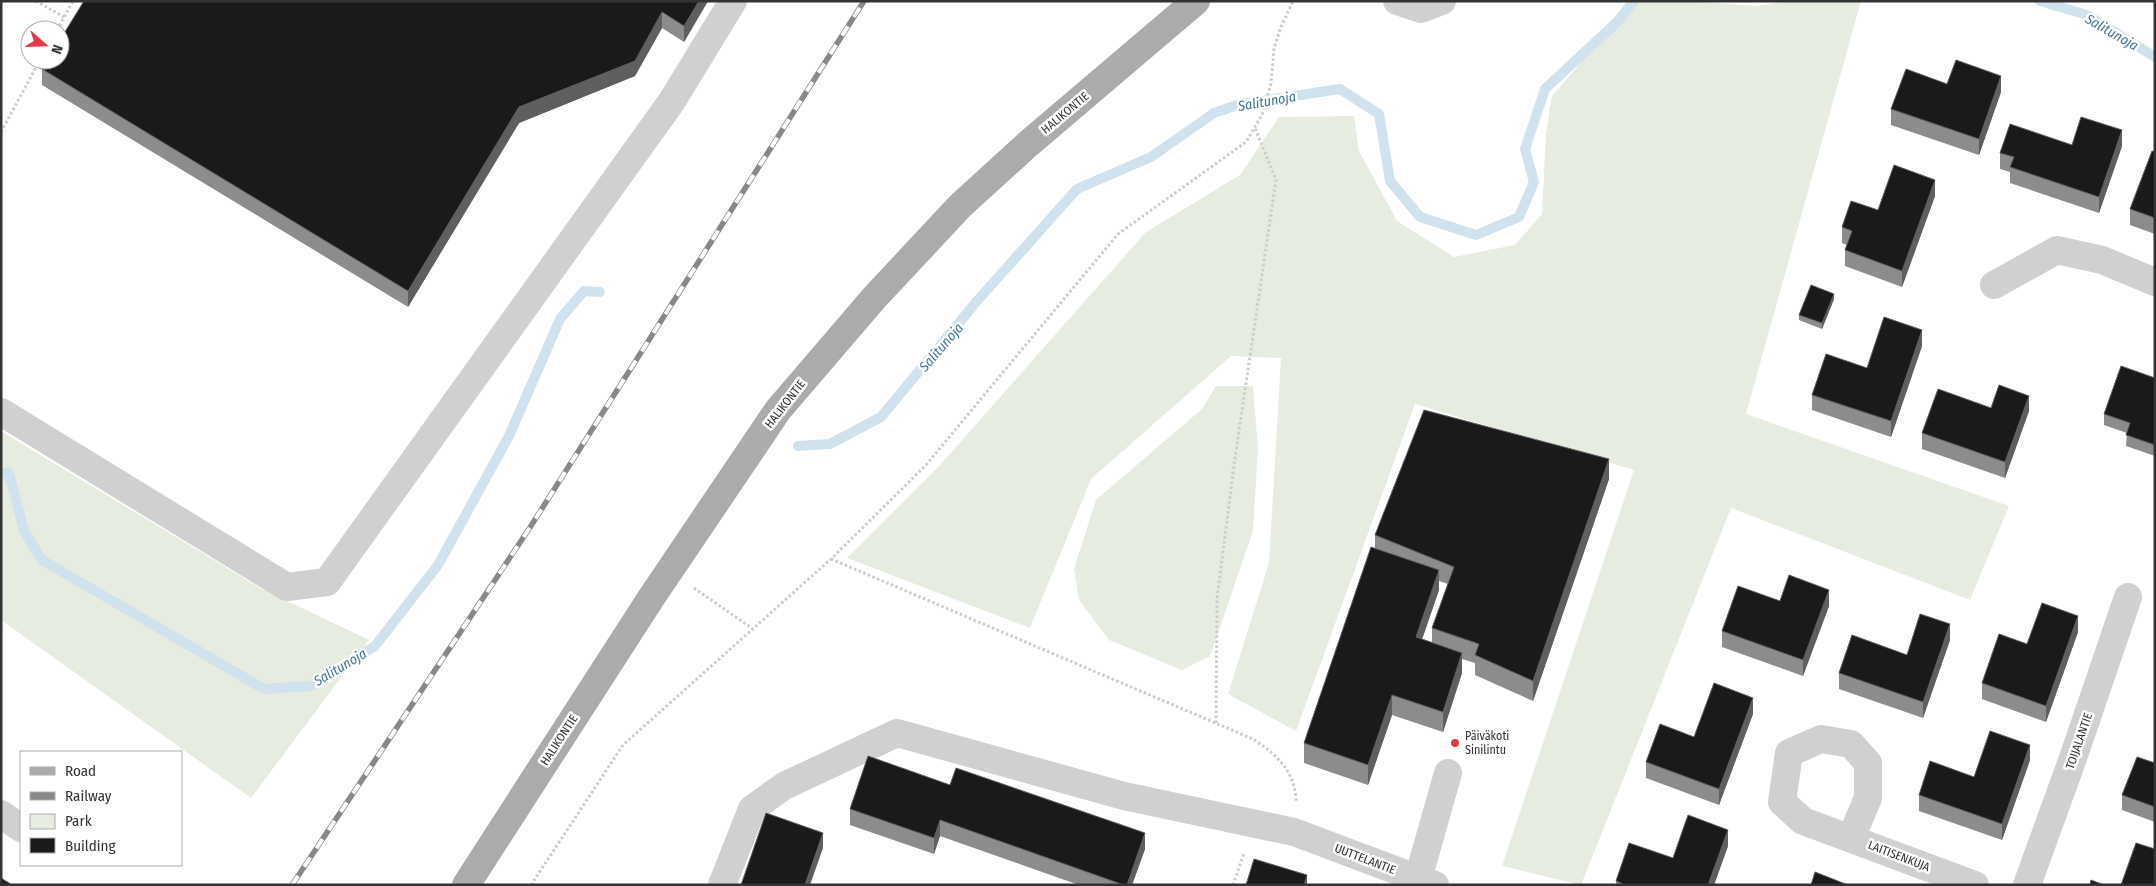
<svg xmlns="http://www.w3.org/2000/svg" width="2156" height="886" font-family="'Fira Sans Condensed',sans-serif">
  <rect width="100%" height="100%" fill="#fff"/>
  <path fill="#e6ecdf" d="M1634,1H1686L1757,6L1789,1H1861L1746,414L2009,506L1970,600L1731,508L1581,885L1502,866L1634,470L1415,404L1296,731L1228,694L1269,563L1281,358L1231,356L1091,479L1030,628L847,558L941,464L1146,232L1240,175L1279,117L1354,116L1359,151L1397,221L1454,257L1515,245L1542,214L1546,134L1552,96Z
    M1216,386H1253L1258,449L1253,531L1210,656L1182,670L1109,640L1079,600L1074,569L1096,500L1202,409Z
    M1,431L260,588L369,640L251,798L1,620Z"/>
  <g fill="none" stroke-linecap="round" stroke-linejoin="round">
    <path stroke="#cfe2ee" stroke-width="10" d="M2040,1L2087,15L2155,57
      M798,446L830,444L881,417L977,301L1077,189L1151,157L1214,113L1240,104L1340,89L1379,114L1390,181L1420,217L1476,235L1519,217L1534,182L1525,149L1545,89L1617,22L1634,1
      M1,474L9,473L24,531L42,560L264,689L311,686L375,646L438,565L509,436L560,319L584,291L600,292"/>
    <path stroke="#cdcdcd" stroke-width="3" stroke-dasharray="2.5 2.5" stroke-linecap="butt" d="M36,1L64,17
      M57,30L73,1
      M1,132L40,60
      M831,559L1253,739C1276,754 1296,772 1296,802
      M694,588L753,629
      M1216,723L1217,598L1235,458L1276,180L1255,128
      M531,885L623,745L831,559L926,465L1118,234L1246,142L1262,115L1271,83L1274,49L1280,29L1293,1
      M1233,885L1244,853"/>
    <path stroke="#d0d0d0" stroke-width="28" d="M1397,1L1421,9L1442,1
      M1994,285L2057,250L2102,260L2155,282
      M1,412L287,587L327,582L672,101L733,1
      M1,814L21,828
      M1851,838L1868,798V763L1851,744L1821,739L1789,753L1782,802L1803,821L1975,885
      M1418,879L1448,773
      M722,885L752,809L784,786L897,733L1124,796L1294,832L1435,885
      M2027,885L2073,758L2128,597"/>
    <path stroke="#ababab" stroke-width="28" d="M466,885L651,598L778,410L874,298L960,206L1028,144L1196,1"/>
    <g stroke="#888" stroke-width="5.5">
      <path id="rail" d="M292,885L529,529L864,1"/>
    </g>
    <use href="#rail" stroke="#fff" stroke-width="4" stroke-dasharray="11" stroke-linecap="butt"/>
  </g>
  <path fill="#8c8c8c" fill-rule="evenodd" d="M708,1L684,42L662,28L635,76L519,123L408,307L42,85V69Z
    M2001,92L1979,155L1891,125V109Z
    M2072,145L2122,146L2099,213L2010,183V172L2000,169V153Z
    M2155,152V234L2130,225V209Z
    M1935,196L1902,287L1845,266V250L1847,245L1842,243V227Z
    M1834,299L1822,329L1799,320V315Z
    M1922,346L1891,437L1812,410V395L1867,368Z
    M2155,378V456L2126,446L2127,433L2104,425V414Z
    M1991,408L2029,411L2005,478L1922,449V433Z
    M1609,479L1533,701L1475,675V663L1462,659V673L1443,732L1392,715L1368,785L1304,763V743L1375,548V535ZM1439,581L1448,584L1432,628V642L1422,639L1439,590Z
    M1780,601L1829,606L1803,676L1722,647V631Z
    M2078,632L2046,722L1982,699V683L2027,644Z
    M1950,640L1923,718L1839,689V673L1907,655Z
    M2155,671V690H2154V674Z
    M1753,714L1719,805L1646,778V762L1694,737Z
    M2030,760L2002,840L1919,811V795L1974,777Z
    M2155,763V822L2122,810V795Z
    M950,785L1145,849L1132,885H1079L940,836L934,854L850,825V809Z
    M1728,846L1714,885H1616V881L1673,858Z"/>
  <path fill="#5f5f5f" d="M699,1H708L684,42V26Z
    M662,12V28L635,76L519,123L408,307V291L519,107Z
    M2001,76V92L1979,155V139Z
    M2122,130V146L2099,213V197Z
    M1935,180V196L1902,287V271Z
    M1834,294V299L1822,329V323Z
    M1922,330V346L1891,437V421Z
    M2029,396V411L2005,478V462Z
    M1609,459V479L1533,701V681Z
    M1439,570V590L1416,657V637Z
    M1829,590V606L1803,676V660Z
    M2078,616V632L2046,722V706Z
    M1950,624V640L1923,718V702Z
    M1462,653V673L1443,732V712Z
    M1392,695V715L1368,785V765Z
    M1753,698V714L1719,805V789Z
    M2030,745V760L2002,840V824Z
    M940,820V836L934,854V838Z
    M1728,830V846L1714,885H1708Z
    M823,833V848L810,885H805Z
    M1145,833V849L1132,885H1127Z
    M1307,875V885H1304Z"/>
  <path fill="#1a1a1a" stroke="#5f5f5f" d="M84,1H699L684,26L662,12L635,61L519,107L408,291L42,69L48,60H60V40Z
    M1956,60L2001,76L1979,139L1891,109L1906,69L1947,84Z
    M2081,117L2122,130L2099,197L2010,167L2014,157L2000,153L2010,124L2072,145Z
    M2152,151L2155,152V218L2130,209Z
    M1894,165L1935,180L1902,271L1845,250L1852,231L1842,227L1851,201L1878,210Z
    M1811,285L1834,294L1822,323L1799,315Z
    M1884,317L1922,330L1891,421L1812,395L1826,354L1867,368Z
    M2121,366L2155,378V445L2126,435L2130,423L2104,414Z
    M1999,385L2029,396L2005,462L1922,433L1938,389L1991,408Z
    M1424,410L1609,459L1533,681L1475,655L1479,644L1432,628L1454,567L1375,535Z
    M1371,547L1439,570L1416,637L1462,653L1443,712L1392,695L1368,765L1304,743Z
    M1789,575L1829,590L1803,660L1722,631L1738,586L1780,601Z
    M2042,603L2078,616L2046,706L1982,683L1999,634L2027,644Z
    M1920,614L1950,624L1923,702L1839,673L1852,635L1907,655Z
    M1714,683L1753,698L1719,789L1646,762L1660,724L1694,737Z
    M1990,731L2030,745L2002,824L1919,795L1930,761L1974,777Z
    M868,756L950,785L956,768L1145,833L1127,885H1124L940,820L934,838L850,809Z
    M2137,757L2155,763V807L2122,795Z
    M766,813L823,833L805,885H741Z
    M1688,815L1728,830L1708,885H1626L1616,881L1629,843L1673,858Z
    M2136,843L2155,849V885H2121Z
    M1254,859L1307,875L1304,885H1246Z
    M1815,872L1848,885H1811Z
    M1,878L12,885H1Z
    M2091,880L2104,885H2090Z"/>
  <circle fill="#e63946" stroke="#fff" stroke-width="2" cx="1455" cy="743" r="5"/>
  <g text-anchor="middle" stroke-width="5" stroke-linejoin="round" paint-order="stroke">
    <g font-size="12" fill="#333" stroke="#fff">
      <text transform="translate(1065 113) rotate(-40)" y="4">HALIKONTIE</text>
      <text transform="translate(785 404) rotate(-52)" y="4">HALIKONTIE</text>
      <text transform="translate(559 740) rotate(-57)" y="4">HALIKONTIE</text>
      <text transform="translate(2079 741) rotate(-71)" y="4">TOIJALANTIE</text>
      <text transform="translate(1899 856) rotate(21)" y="4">LAITISENKUJA</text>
      <text transform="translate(1365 859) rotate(21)" y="4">UUTTELANTIE</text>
    </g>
    <g font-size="12" fill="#333" stroke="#fff" text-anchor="start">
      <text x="1465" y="740">Päiväkoti<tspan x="1465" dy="14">Sinilintu</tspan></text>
    </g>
    <g font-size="14" font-style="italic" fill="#3f7597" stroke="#fff">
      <text transform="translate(2112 32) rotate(30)" y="5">Salitunoja</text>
      <text transform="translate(1267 101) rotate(-10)" y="5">Salitunoja</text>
      <text transform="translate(941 347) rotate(-49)" y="5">Salitunoja</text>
      <text transform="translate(340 667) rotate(-31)" y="5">Salitunoja</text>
    </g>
  </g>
  <rect width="2156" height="886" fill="none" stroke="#333333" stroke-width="5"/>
  <rect x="20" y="751" width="162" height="115" fill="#ffffff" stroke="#adadad"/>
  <rect x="30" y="767" width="25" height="8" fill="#ababab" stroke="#adadad"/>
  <text x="65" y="776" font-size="15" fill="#333333">Road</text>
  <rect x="30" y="792" width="25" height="8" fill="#888888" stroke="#adadad"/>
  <text x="65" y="801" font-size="15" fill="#333333">Railway</text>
  <rect x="30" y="814" width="25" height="15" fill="#e6ecdf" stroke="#adadad"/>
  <text x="65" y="826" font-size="15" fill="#333333">Park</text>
  <rect x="30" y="838" width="25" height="15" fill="#1a1a1a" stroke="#adadad"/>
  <text x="65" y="851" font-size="15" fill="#333333">Building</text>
  <g transform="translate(45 45) rotate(110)"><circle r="24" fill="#ffffff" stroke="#adadad"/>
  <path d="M0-4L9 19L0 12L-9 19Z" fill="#e63946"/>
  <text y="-8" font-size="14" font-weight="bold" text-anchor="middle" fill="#333333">N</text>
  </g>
</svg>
